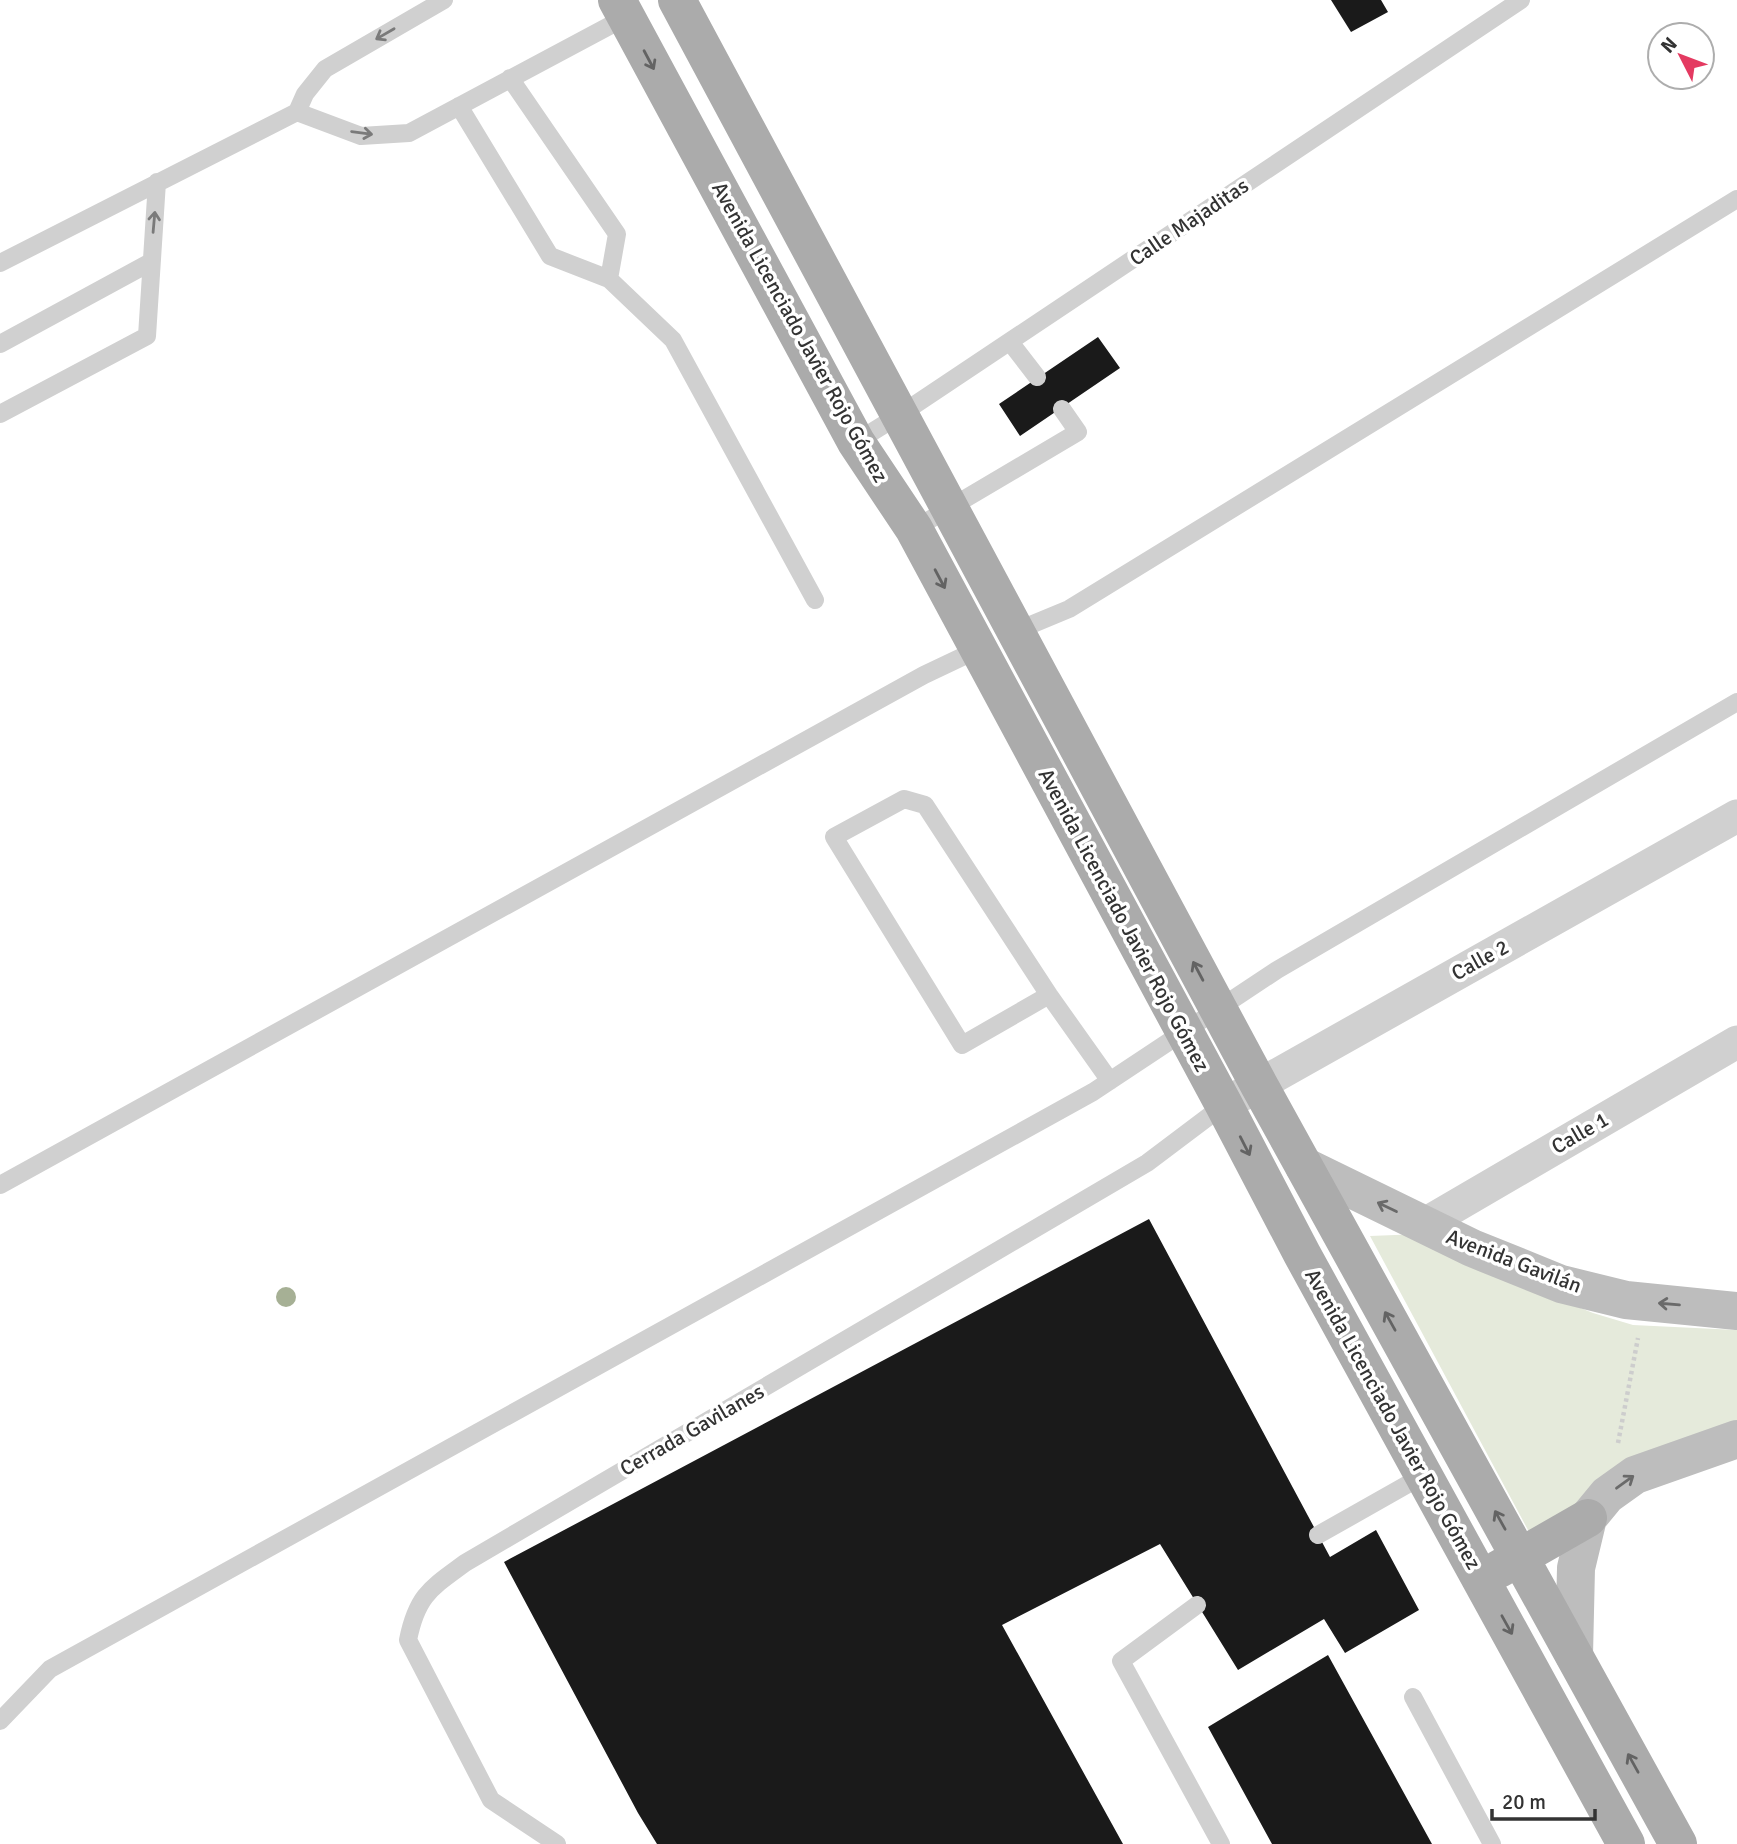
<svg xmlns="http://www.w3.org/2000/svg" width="1737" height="1844" font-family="Signika,sans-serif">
  <rect width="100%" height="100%" fill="#fff"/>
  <path fill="#e5eadb" d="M1420,1234L1511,1280L1593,1313L1633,1325L1737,1330V1434L1535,1543L1370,1236Z"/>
  <path fill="#1a1a1a" d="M1331,0H1381L1388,12L1351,32Z
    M1098,337L1120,368L1020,436L999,404Z
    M1149,1219L1330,1557L1376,1530L1419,1610L1345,1653L1324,1619L1238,1670L1160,1544L1002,1625L1123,1844H657L638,1813L504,1562Z
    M1328,1655L1432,1844H1272L1208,1727Z"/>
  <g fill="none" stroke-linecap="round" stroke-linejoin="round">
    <path stroke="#cdcdcd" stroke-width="4.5" stroke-dasharray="3.5 3.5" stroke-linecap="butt" d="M1618,1443L1638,1338"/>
    <path stroke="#d0d0d0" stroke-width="18" d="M510,78L617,234L609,279
      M459,106L550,256L609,279L673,340L815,600
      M297,112L361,136L409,133L626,17
      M0,263L297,112L305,94L325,69L444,0
      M1010,342L1037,377
      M0,344L151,262
      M0,414L147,336L157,182
      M856,442L901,414L1521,0
      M914,529L1078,432L1062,409
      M1011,633L1069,609L1737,199
      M1049,995L962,1045L834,837L904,799L925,805L1049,995L1110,1081
      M0,1185L924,675L983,647
      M1318,1535L1424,1475
      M1197,1605L1121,1661L1221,1844
      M1413,1697L1492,1844
      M0,1721L50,1669L1093,1092L1277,970L1737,702
      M557,1844L491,1800L408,1640C417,1595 431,1588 465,1563L1147,1163L1224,1105"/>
    <path stroke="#d0d0d0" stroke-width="33" d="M1236,1098L1737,816
      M1423,1225L1737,1042"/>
    <path stroke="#bdbdbd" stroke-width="38" d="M1304,1166L1472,1248L1561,1284L1626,1300L1737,1311
      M1574,1655L1576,1568L1588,1518L1607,1495L1635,1475L1737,1439"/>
    <path stroke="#ababab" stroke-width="38" d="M617,0L856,442L914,529L1224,1105L1302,1254L1626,1844
      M677,0L1259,1085L1678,1844
      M1499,1569L1588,1518"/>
  </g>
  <circle fill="#a6b095" cx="286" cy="1297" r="10"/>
  <defs><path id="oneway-shaft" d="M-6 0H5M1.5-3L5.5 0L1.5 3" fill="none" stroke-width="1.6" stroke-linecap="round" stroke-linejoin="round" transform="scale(1.75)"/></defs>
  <g stroke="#7a7a7a">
    <use href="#oneway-shaft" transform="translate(385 34) rotate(150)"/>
    <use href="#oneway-shaft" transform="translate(362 133) rotate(8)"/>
    <use href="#oneway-shaft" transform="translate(154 222) rotate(-85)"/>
  </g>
  <g stroke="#636363">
    <use href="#oneway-shaft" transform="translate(649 60) rotate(62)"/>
    <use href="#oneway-shaft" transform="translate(940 579) rotate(62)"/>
    <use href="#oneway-shaft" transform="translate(1198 971) rotate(-118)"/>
    <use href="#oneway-shaft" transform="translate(1245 1146) rotate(63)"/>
    <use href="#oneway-shaft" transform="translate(1390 1321) rotate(-119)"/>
    <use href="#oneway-shaft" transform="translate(1500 1520) rotate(-119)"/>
    <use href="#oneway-shaft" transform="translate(1507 1625) rotate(61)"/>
    <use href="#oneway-shaft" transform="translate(1633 1763) rotate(-119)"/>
  </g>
  <g stroke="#6a6a6a">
    <use href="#oneway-shaft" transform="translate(1387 1207) rotate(-154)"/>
    <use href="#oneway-shaft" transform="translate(1669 1304) rotate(-175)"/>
    <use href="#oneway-shaft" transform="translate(1625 1482) rotate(-36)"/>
  </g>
  <g text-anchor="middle" stroke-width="7" stroke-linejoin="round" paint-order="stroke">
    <g font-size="21" fill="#333" stroke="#fff">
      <text transform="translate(1189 222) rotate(-34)" y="7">Calle Majaditas</text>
      <text transform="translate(800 332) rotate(61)" y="7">Avenida Licenciado Javier Rojo Gómez</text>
      <text transform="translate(1124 920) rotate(62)" y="7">Avenida Licenciado Javier Rojo Gómez</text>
      <text transform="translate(1480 960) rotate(-29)" y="7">Calle 2</text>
      <text transform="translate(1580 1133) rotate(-30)" y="7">Calle 1</text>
      <text transform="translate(1514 1261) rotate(21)" y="7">Avenida Gavilán</text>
      <text transform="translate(1393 1419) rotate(61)" y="7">Avenida Licenciado Javier Rojo Gómez</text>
      <text transform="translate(692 1430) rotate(-30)" y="7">Cerrada Gavilanes</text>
    </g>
  </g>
  <g transform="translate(1681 56) rotate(312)"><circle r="33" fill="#ffffff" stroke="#adadad" stroke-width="2"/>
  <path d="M0-5L12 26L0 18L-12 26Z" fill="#e43a61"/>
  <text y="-10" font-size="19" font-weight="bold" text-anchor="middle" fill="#333333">N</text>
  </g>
  <path d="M1492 1809v10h103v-10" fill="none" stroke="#333333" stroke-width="3.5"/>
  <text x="1502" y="1809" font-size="21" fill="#333333" stroke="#ffffff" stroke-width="5" paint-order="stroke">20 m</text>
</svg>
